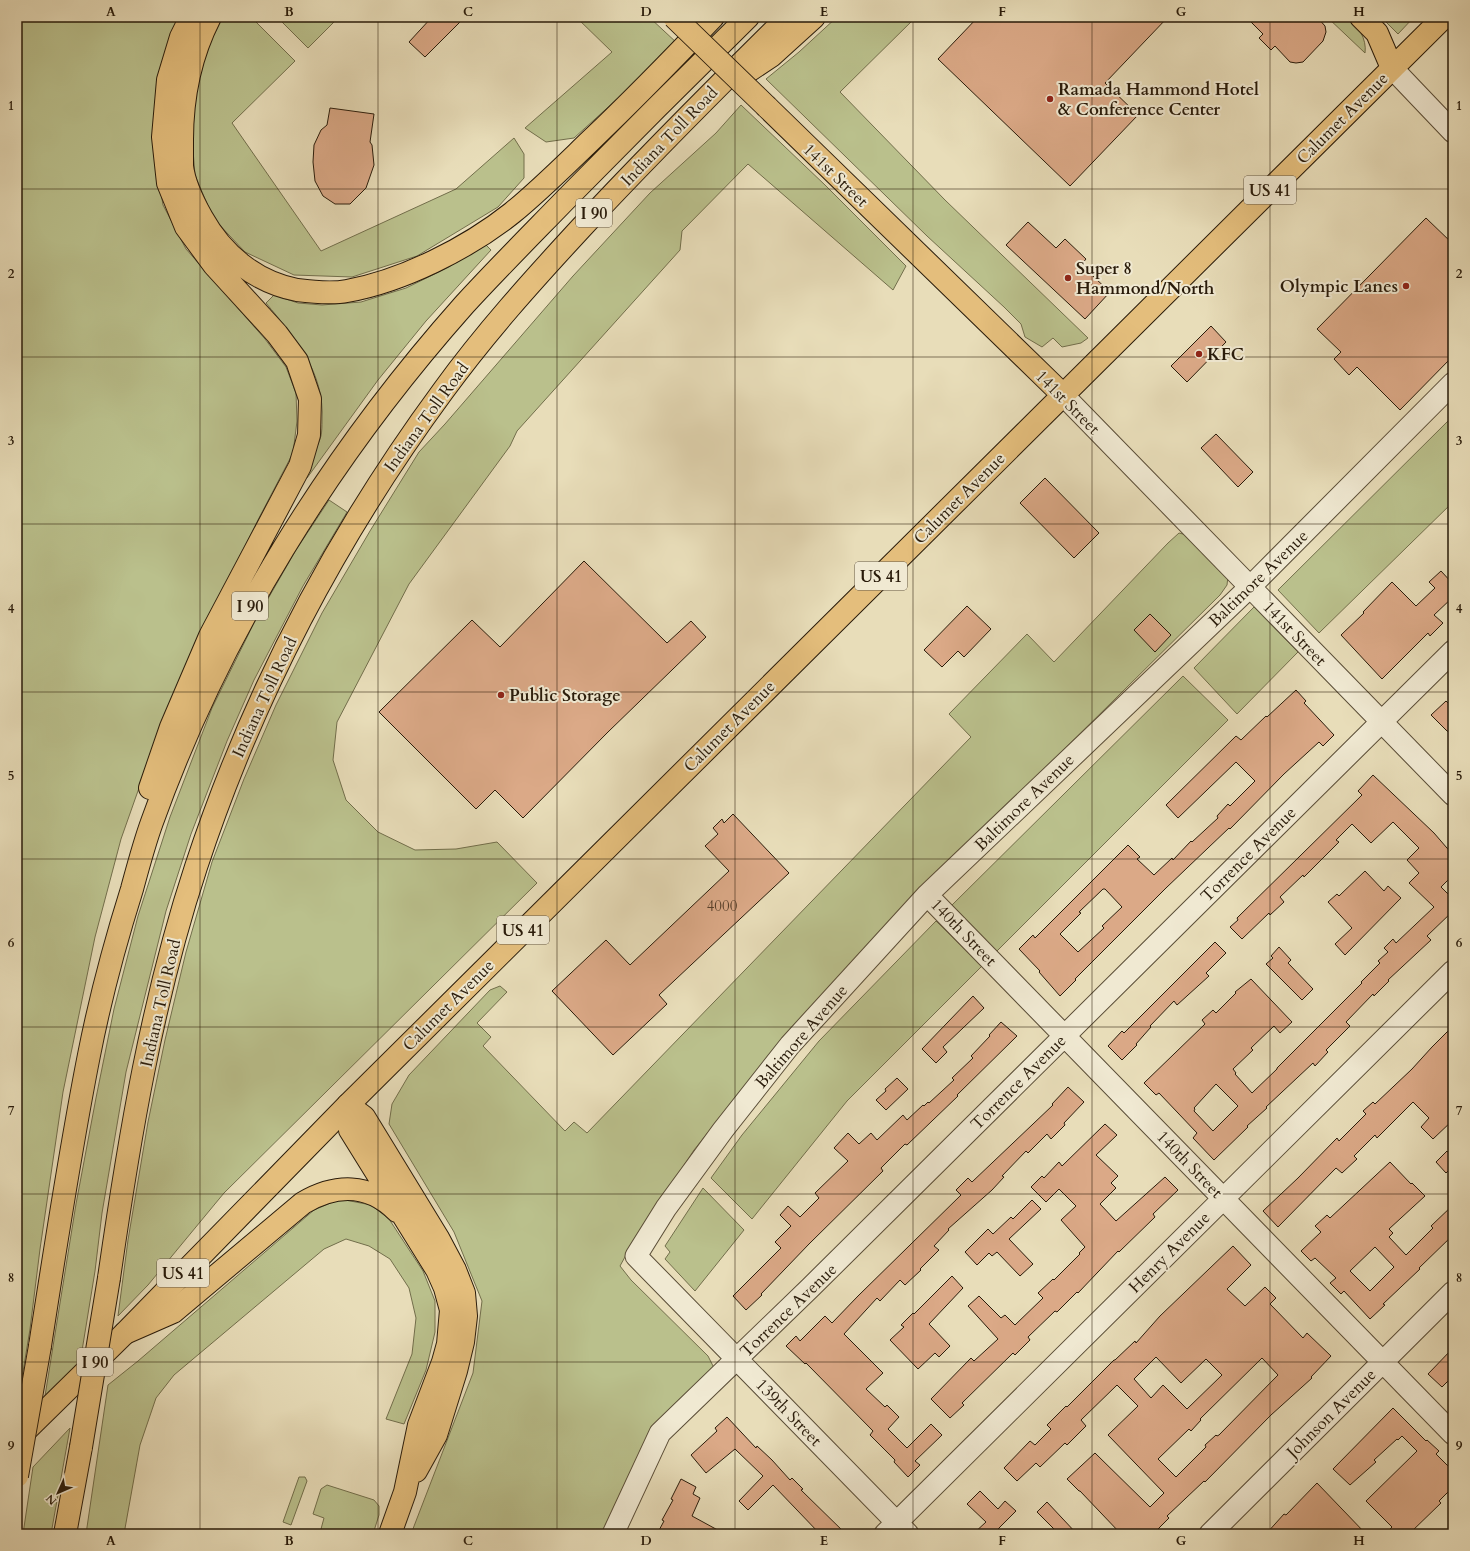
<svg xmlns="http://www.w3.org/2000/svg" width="1470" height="1551" font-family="Cardo,serif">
  <rect width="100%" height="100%" fill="#e8ddb9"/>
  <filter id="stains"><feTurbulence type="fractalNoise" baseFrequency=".005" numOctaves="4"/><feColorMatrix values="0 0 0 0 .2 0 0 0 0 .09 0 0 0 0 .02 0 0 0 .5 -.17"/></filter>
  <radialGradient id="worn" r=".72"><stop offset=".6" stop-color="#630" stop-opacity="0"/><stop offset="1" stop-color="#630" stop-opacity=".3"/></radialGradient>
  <path fill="#bac08c" stroke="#726e4b" d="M17,17H180L154,152L163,205L186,249L265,339L286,367L296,393L297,421L293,453L260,516L194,649L157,737L121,839L95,937L63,1092L40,1249L30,1329L20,1390L17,1393Z
    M221,17H251L295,61L232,123L321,251L456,189L514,138L524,154V178L498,207L417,256L352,277L294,275L245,252L213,218L195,175L191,125L199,73L213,34Z
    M278,17H339L308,48L280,20Z
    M576,17H649L678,44L574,138L546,142L525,128L612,52Z
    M837,17H916L840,92L945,200L1088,338L1081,343L1062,347L1053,338L1042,347L1025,337L1021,324L1004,307L927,236L766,79L799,52Z
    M1327,17H1349C1358,26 1367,39 1365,53Z
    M1381,17H1414L1398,34Z
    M741,105L825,185L906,266L893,290L748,164L682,231L680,250L517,431L510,446L409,584L337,722L333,760L346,800L378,832L415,850L456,849L497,842L537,883L224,1193L148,1285L118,1316L128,1240L148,1122L165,1040L186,952L212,862L244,779L276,705L322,613L370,531L419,452L445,424L573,276L650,193L716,133Z
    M484,243L491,250L426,321L378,380L307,478L303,475C309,462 317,449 321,436C322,431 322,425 322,421C325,372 295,338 266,303L274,295L298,303L322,305L361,302L406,288L449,267Z
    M1453,416V502L1319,633L1278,590Z
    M329,500L347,512L303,586L254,680L227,741L191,834L166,911L126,1072L102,1213L95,1271L80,1363L45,1396L76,1204L96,1098L114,1009L138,916L170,817L212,708L254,623L296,550Z
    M1179,533L1187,535L1228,576L1227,585L1220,595L916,896L774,1049L694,1150L632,1244L620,1266L631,1280L708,1356L714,1368L650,1435L609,1534H411L473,1373L482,1301L454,1232L389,1124L392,1104L409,1075L490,990L500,986L507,992L477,1023L491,1037L483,1046L565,1131L574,1122L587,1133L971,737L949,714L1027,634L1054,662L1168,543Z
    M1254,607L1298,652L1237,714L1194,668Z
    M1183,676L1228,720L993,955L949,908Z
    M936,921L982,966L847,1101L752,1219L711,1178L742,1135L819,1041Z
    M703,1188L744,1230L695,1291L665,1259L670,1252L665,1246Z
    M340,1199L371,1205L389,1219L423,1271L435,1301V1332L426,1370L404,1424L386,1419L412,1354L416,1318L409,1288L390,1259L369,1246L346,1239L324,1249L174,1375L156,1398L140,1445L124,1534H86L108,1385L138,1361L314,1210Z
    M70,1428L51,1534H23L33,1467Z
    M299,1477H305L307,1481L291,1525L283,1522Z
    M327,1485L374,1500L379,1506V1515L373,1534H334L321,1529L324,1518L313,1514L321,1489Z"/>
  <path fill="#dba987" stroke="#291b0a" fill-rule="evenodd" d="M432,17H465L425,57L409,42Z
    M978,17H1168L1105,83L1138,115L1070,186L938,59Z
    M1246,17H1317L1325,26L1326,32L1323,41L1303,62L1296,63L1290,62L1275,46L1271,50L1259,38L1263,34Z
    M330,108L374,114L370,142L372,145L374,165L366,188L350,204H335L323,196L315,181L313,162L314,145L321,130L327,125Z
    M1426,218L1453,244V356L1400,410L1357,367L1349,375L1334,359L1341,352L1317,329Z
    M1028,222L1056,248L1065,239L1086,259L1081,265L1110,292L1085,319L1006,245Z
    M1211,326L1226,342L1187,382L1171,366Z
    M1216,434L1253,472L1238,487L1201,448Z
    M1045,478L1099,533L1074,558L1020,503Z
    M584,561L667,643L691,621L706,637L608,732L523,818L495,790L476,809L379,712L472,620L500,647Z
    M1441,571L1453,584V597L1434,615L1443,623L1430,636L1428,633L1382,679L1341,635L1364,613L1363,612L1392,582L1416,606L1435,588L1429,582Z
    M967,606L991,629L964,657L958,651L942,667L924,650Z
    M1150,614L1171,635L1155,652L1134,630Z
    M1296,690L1306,701L1304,703L1334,735L1323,746L1319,742L1284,774L1230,829L1229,828L1166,888L1075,979L1076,980L1060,996L1039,972L1040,971L1019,949L1033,935L1035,938L1128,845L1140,857L1137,859L1154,875L1172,858L1173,860L1191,841L1192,842L1218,818L1217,816L1228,804L1230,806L1255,781L1236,762L1178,818L1166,805L1236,736L1241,740L1266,716L1267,717ZM1103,889H1105L1122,907L1102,926L1104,928L1078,952L1060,934L1081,913L1079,912Z
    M1446,701L1453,708V736L1446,730L1431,715Z
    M1373,775L1434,833L1453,855V875L1441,887L1453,899V911L1427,936L1431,940L1388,980L1389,981L1374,996L1373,994L1346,1022L1350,1026L1326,1050L1328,1052L1315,1066L1313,1063L1266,1107L1267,1108L1247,1126L1248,1127L1214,1160L1193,1138L1197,1133L1159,1093L1156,1095L1144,1083L1205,1024L1202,1020L1213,1010L1216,1013L1236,993L1235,992L1251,979L1292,1022L1280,1033L1274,1026L1251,1048L1253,1050L1233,1069L1236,1073L1235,1074L1252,1093L1277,1069V1068L1362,983L1361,982L1380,963L1378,961L1388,952L1384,948L1393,939L1396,943L1434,907L1409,883L1419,873L1407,860L1419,848L1393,822L1371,843L1352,824L1336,840L1339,842L1304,877L1303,875L1280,897L1284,902L1270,915L1269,913L1242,939L1230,927L1238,920L1237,918L1362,795L1358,791ZM1216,1084L1238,1106L1213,1131L1194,1111L1195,1109L1194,1108Z
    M733,814L789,873L659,995L667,1004L613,1055L552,991L606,940L630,965L729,871L705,846L718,834L713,828L722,819L724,823Z
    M1365,871L1384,891L1388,886L1401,898L1345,955L1335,944L1352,928L1328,902L1337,894L1339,896Z
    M1215,942L1226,953L1206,973L1209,976L1177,1005L1174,1001L1150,1026L1151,1027L1136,1044L1137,1045L1122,1060L1108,1046L1122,1031L1124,1033Z
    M1279,947L1291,960L1288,963L1313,989L1302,1000L1266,964L1273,958L1271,956Z
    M973,996L984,1008L943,1047L947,1052L936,1063L922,1049Z
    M1001,1022L1017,1036L957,1095L958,1096L907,1145L905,1144L881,1168L883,1171L809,1244L761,1294L762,1295L746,1310L733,1296L781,1248L775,1242L791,1226L780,1215L788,1206L800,1217L819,1198L815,1193L848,1161L834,1148L848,1133L859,1144L871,1133L877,1140L903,1115L907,1120L923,1105L924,1106L928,1102L929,1103L954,1080L952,1078L973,1058L971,1056L990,1036L989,1035Z
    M1453,1026V1120L1433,1139L1421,1127L1429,1118L1413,1102L1377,1138L1375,1135L1354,1156L1357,1159L1342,1173L1336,1168L1278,1227L1263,1211L1298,1178L1337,1138L1339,1141L1366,1114L1363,1111L1373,1102L1375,1104L1412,1069L1432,1047Z
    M897,1078L908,1089L886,1110L876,1100L886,1091L885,1089Z
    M1068,1087L1084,1102L1064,1123L1065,1125L1051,1139L1047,1134L1028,1153L1026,1151L1002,1176L1004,1177L992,1190L948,1229L949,1230L934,1246L939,1250L920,1269L921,1270L905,1285L900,1280L880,1301L877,1298L844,1334L883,1373L866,1389L885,1407L887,1405L899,1417L888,1429L907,1448L931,1424L942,1435L915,1461L920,1465L908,1477L894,1462L895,1460L870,1435L873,1431L806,1363L805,1364L786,1346L796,1336L800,1341L825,1316L832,1323L858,1296L961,1195L956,1190L968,1178L972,1182L1053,1105L1052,1104Z
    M1105,1124L1117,1135L1096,1155L1118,1176L1111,1183L1116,1188L1100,1204L1116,1221L1165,1177L1178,1190L1153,1214L1155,1217L1119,1252L1118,1251L1078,1293L1077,1292L1057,1312L1055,1311L1028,1337L1030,1340L1015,1355L1013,1353L962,1403L964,1405L950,1418L931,1399L971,1358L974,1361L998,1339L968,1306L979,1296L1001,1318L1005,1315L1015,1325L1043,1298L1038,1293L1053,1279L1054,1280L1080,1254L1079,1253L1085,1247L1061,1220L1076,1206L1059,1189L1046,1202L1031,1187L1042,1176L1044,1178L1059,1162L1062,1166Z
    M1447,1151L1453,1158V1166L1446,1173L1436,1162Z
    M1390,1162L1411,1184L1412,1183L1425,1196L1389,1229L1393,1233L1389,1237L1406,1255L1433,1228L1431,1226L1453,1205V1235L1419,1268L1420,1269L1383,1304L1385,1305L1370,1319L1344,1291L1341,1294L1330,1283L1336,1278L1315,1258L1311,1261L1301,1251L1321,1232L1315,1226L1327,1215L1330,1218ZM1375,1247L1394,1267L1370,1291L1350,1271Z
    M1032,1200L1041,1209L1009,1239L1033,1264L1020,1276L997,1252L992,1256L989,1253L977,1265L965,1252L988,1229L993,1234L1011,1217L1013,1219Z
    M1233,1246L1251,1265L1227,1289L1245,1306L1265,1287L1276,1298L1270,1304L1303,1338L1307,1333L1331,1356L1311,1377L1312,1378L1271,1415L1205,1482L1204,1481L1167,1516L1169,1518L1153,1534H1121L1080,1491H1079L1067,1479L1095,1453L1150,1507L1164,1493L1108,1435L1138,1406L1117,1385L1081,1420L1086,1426L1067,1445L1065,1443L1040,1467L1036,1463L1017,1481L1004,1468L1030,1441L1035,1445L1051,1429L1047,1425L1066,1406L1067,1407L1114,1360H1115L1135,1341L1136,1343L1160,1316ZM1156,1357L1181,1383L1206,1359L1222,1375L1187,1409L1163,1385L1151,1398L1134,1379ZM1262,1358L1278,1375L1219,1435L1217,1436L1216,1435L1205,1445L1206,1447L1176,1477L1158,1459L1189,1429L1191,1431L1201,1420L1200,1419Z
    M952,1276L963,1288L929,1324L950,1346L939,1357L935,1353L918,1369L890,1340L904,1327L901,1325L913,1313L914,1314Z
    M1453,1348V1376L1442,1387L1428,1374Z
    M1393,1408L1426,1441L1427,1440L1439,1451L1436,1454L1453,1471V1487L1439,1501L1441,1503L1409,1534H1385L1392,1527L1366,1501L1417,1451L1402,1436L1398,1440L1397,1439L1374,1460L1376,1462L1350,1485L1333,1469Z
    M727,1417L756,1448L757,1446L772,1460L790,1480L792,1478L803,1489L801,1490L846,1534H820L773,1485L748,1510L739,1501L763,1476L735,1449L706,1473L691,1455L717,1431L715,1428Z
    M681,1479L696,1487L693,1494L700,1498L692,1516L725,1534H657L664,1521L662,1520L673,1500L671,1499Z
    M1317,1483L1366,1534H1266L1284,1514L1286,1515Z
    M980,1491L998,1509L1005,1501L1016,1511L993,1534H973L986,1522L967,1504Z
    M1047,1502L1077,1534H1059L1037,1512Z"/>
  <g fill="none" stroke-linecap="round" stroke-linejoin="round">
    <g stroke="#594c36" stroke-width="23">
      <path id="minor" d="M1392,68L1453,132
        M1063,395L1453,795
        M927,895L1453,1434
        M613,1534L660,1433L810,1288L1453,651
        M885,1534L1453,971
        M908,1534L636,1256L666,1208L723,1130L790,1045L927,895L1250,587L1453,383
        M1210,1534L1453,1292"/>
    </g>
    <g stroke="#291b0a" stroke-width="24">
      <path id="major" d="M767,107L1063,395
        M17,1439L125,1333L348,1105L1444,17"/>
    </g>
    <g stroke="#291b0a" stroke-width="24">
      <path id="highway" d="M210,17C190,56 182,97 182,140C182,149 182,158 182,166C184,184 193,202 202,218C222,254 255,282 297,290C313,292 331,294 347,291C403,281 468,248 512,213C539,191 564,166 590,141C632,101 673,59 713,17
        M1361,17L1377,33L1392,68
        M744,74L771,56L814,17
        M150,788L171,727L210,636L300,466L309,435L310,399L297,361L277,334L214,265L186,227L168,183L163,137L168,80L181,37L191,17
        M348,1105L350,1130L437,1270L445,1288L451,1310L448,1344L443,1362L419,1425L405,1492L390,1534
        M348,1105L364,1117L438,1238L455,1270L464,1293L466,1316L463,1342L456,1371L436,1435L416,1471
        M109,1278C129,1139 152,1000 196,867C252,697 337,535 443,391C485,333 533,280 581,228C648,156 718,86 788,17
        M125,1333L173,1312L303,1203C335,1184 369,1183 397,1211
        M40,1346C55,1249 70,1151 89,1055C100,999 115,943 132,889C138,867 144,844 152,822C220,632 330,456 464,305C497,269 532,234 566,199C626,138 687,77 748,17
        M65,1534L81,1447"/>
    </g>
    <use href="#minor" stroke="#f0e9d2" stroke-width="21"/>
    <use href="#major" stroke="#e4be7c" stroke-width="22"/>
    <use href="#highway" stroke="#e4be7c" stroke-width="22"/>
    <g stroke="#291b0a" stroke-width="24" stroke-linecap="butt">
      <path id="major-bridge" d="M674,17L767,107"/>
    </g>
    <g stroke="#291b0a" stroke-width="24" stroke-linecap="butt">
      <path id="highway-bridge" d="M81,1447L109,1278
        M17,1476L40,1346"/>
    </g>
    <use href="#major-bridge" stroke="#e4be7c" stroke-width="22"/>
    <use href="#highway-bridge" stroke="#e4be7c" stroke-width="22"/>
  </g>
  <path fill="none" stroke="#291b0a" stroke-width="1" stroke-opacity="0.55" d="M200,17V1534M378,17V1534M557,17V1534M735,17V1534M913,17V1534M1092,17V1534M1270,17V1534M17,189H1453M17,357H1453M17,524H1453M17,692H1453M17,859H1453M17,1027H1453M17,1194H1453M17,1362H1453"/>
  <g fill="#8f2418" stroke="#f0e9d2" stroke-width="1.5">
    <circle cx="1050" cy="99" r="4"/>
    <circle cx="1068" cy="278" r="4"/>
    <circle cx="1406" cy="286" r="4"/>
    <circle cx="1199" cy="354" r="4"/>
    <circle cx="501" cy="695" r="4"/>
  </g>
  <g text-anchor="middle" stroke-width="4" stroke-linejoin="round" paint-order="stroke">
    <g font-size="15" fill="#563e29">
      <text x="722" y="911">4000</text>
    </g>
    <g fill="#f0e9d2" stroke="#655946" stroke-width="1">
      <rect x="1244" y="176" width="52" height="28" rx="3"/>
      <rect x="576" y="199" width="36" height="28" rx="3"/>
      <rect x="855" y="562" width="52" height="28" rx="3"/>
      <rect x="232" y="592" width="36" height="28" rx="3"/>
      <rect x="497" y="916" width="52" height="28" rx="3"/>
      <rect x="157" y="1259" width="52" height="28" rx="3"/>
      <rect x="77" y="1348" width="36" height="28" rx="3"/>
    </g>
    <g font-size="16" font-weight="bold" fill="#291b0a">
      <text x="1270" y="196">US 41</text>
      <text x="594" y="219">I 90</text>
      <text x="881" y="582">US 41</text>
      <text x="250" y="612">I 90</text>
      <text x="523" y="936">US 41</text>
      <text x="183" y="1279">US 41</text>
      <text x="95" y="1368">I 90</text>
    </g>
    <g font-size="17" font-weight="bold" fill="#291b0a" stroke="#f0e9d2" text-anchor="start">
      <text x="1058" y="95">Ramada Hammond Hotel<tspan x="1058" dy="20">&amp; Conference Center</tspan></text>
      <text x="1076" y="274">Super 8<tspan x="1076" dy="20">Hammond/North</tspan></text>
      <text x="1398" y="292" text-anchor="end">Olympic Lanes</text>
      <text x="1207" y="360">KFC</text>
      <text x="509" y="701">Public Storage</text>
    </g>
    <g font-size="17" fill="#291b0a" stroke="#f0e9d2">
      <text transform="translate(1342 118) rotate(-45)" y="6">Calumet Avenue</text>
      <text transform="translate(669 136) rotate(-46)" y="6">Indiana Toll Road</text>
      <text transform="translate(836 175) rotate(44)" y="6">141st Street</text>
      <text transform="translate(1068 402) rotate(45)" y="6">141st Street</text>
      <text transform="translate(426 417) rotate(-54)" y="6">Indiana Toll Road</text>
      <text transform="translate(959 498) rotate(-45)" y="6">Calumet Avenue</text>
      <text transform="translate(1258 578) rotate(-44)" y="6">Baltimore Avenue</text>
      <text transform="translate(1295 633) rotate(46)" y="6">141st Street</text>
      <text transform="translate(264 697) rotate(-65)" y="6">Indiana Toll Road</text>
      <text transform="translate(729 726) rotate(-45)" y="6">Calumet Avenue</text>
      <text transform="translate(1024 802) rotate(-44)" y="6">Baltimore Avenue</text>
      <text transform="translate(1248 854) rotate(-45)" y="6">Torrence Avenue</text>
      <text transform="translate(964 932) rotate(46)" y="6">140th Street</text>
      <text transform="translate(160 1003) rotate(-77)" y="6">Indiana Toll Road</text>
      <text transform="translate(448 1005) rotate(-45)" y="6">Calumet Avenue</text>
      <text transform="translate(801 1036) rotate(-49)" y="6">Baltimore Avenue</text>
      <text transform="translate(1018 1082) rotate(-45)" y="6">Torrence Avenue</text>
      <text transform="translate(1190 1164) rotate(46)" y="6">140th Street</text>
      <text transform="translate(1169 1252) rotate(-45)" y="6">Henry Avenue</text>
      <text transform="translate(788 1310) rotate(-44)" y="6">Torrence Avenue</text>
      <text transform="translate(789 1412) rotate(46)" y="6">139th Street</text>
      <text transform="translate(1331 1413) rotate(-45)" y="6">Johnson Avenue</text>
    </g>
  </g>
  <rect width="1470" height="1551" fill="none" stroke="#e8ddb9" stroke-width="44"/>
  <g transform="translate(58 1493) rotate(225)" stroke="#f0e9d2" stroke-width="3" paint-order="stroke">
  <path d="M0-3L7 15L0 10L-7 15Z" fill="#291b0a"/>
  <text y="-6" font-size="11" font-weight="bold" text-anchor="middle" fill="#291b0a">N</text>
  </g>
  <rect x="22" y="22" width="1426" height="1507" fill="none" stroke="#291b0a" stroke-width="1.5"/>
  <g font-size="13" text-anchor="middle" font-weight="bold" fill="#291b0a">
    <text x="111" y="16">A</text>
    <text x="289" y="16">B</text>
    <text x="468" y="16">C</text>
    <text x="646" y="16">D</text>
    <text x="824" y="16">E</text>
    <text x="1002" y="16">F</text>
    <text x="1181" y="16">G</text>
    <text x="1359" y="16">H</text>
    <text x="11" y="110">1</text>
    <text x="1459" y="110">1</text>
    <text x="11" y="278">2</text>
    <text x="1459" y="278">2</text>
    <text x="11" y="445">3</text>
    <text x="1459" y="445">3</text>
    <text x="11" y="613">4</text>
    <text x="1459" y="613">4</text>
    <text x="11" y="780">5</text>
    <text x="1459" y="780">5</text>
    <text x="11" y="947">6</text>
    <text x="1459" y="947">6</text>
    <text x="11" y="1115">7</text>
    <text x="1459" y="1115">7</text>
    <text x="11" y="1282">8</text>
    <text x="1459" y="1282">8</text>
    <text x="11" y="1450">9</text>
    <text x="1459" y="1450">9</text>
    <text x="111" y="1545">A</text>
    <text x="289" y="1545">B</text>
    <text x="468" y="1545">C</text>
    <text x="646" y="1545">D</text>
    <text x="824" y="1545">E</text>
    <text x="1002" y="1545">F</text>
    <text x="1181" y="1545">G</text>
    <text x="1359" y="1545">H</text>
  </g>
  <rect width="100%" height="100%" filter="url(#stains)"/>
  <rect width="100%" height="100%" fill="url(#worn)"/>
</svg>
